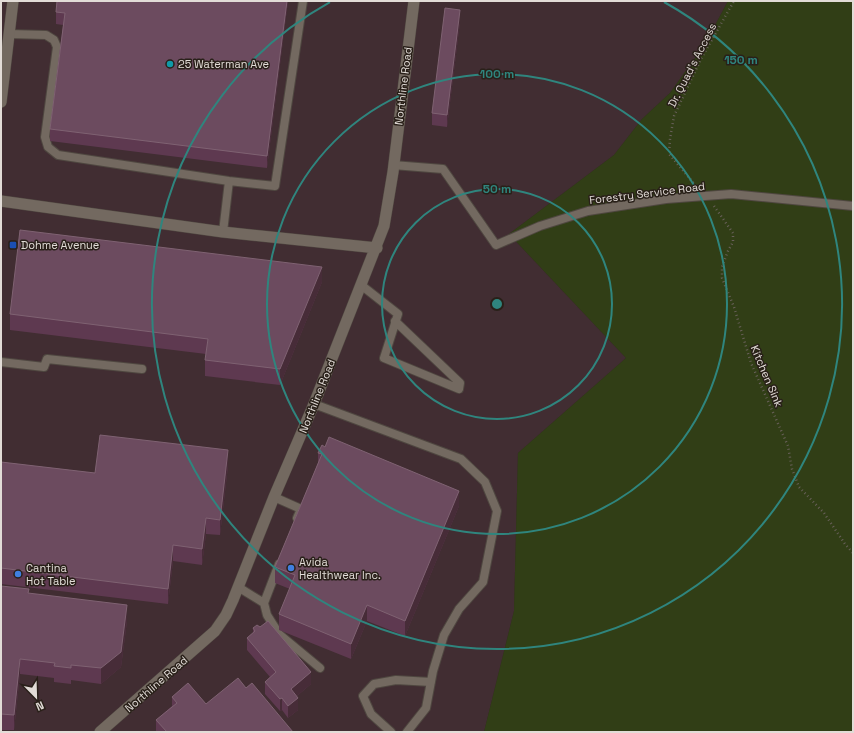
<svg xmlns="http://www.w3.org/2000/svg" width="854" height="733" font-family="'Space Grotesk',sans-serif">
  <rect width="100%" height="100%" fill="#332a22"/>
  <path fill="#412d32" d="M1,1H728L705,44L670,93L642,119L614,155L509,234L626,358L518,453L514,611L484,732H1Z"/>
  <path fill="#313e16" d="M728,1H853V732H484L514,611L518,453L626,358L509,234L614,155L642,119L670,93L705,44Z"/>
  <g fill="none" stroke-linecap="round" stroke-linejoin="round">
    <g stroke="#4f4740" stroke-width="10">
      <path id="service" d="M9,34L46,35L54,40L57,47L45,137L48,147L58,155L229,181L275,186L303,1
        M393,165L443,169L496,245L540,226L588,211L666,199L731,194L853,206
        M223,232L229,181
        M361,285L398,314L384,358L459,389L460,383L395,321
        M1,362L44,367L47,359L142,369
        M314,404L461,459L485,482L497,511L483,582L459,609L444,635L433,671L426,708L407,732
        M274,497L301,509L297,518
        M279,564L264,603L267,615L279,634L320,668
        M238,587L264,603
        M391,732L371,714L363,696L374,684L396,680L431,682"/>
    </g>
    <g stroke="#4f4740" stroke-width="12">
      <path id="minor" d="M1,102L13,1
        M1,201L223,232L377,248
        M100,732L215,631L226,615L233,600L274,497L314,404L384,226L393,172L414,1"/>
    </g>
    <path stroke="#686059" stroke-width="2.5" stroke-dasharray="1 3" stroke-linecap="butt" d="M696,186L669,154L670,139L674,116L701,59L734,1
      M714,206L733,233V242L728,251L722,267V278L734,307L751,363L788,446L792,469L799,487L824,513L845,544L853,553"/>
    <use href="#service" stroke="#736960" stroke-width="8"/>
    <use href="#minor" stroke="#736960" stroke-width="11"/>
  </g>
  <path fill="#5e3950" d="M57,1H288L267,168L50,141V129L63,25L56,24V12Z
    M460,22L447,127L432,125V113Z
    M322,282L280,385L205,376V360L206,354L10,330V314Z
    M318,453L459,506L405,636L367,621L351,659L279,630V614L290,589L275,583V567L318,463Z
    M1,462L95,473L228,466L220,535L206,534L202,565L173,561L168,604L1,584Z
    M1,586L127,621L121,667L101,684L71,680V684L54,682V678L20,674L14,730H1Z
    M253,628L311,684L297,696L298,710L288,718L282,710L280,711L265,694V682L270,677L247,650V638L253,633Z
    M246,688L293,732H156V720L172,706V697L206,704Z"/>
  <path fill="#472c38" d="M287,1H288L267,168V156Z
    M460,10V22L447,127V115Z
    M322,267V282L280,385V369Z
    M228,450V466L220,535V520Z
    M459,491V506L405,636V621Z
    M206,518V534L202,565V549Z
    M173,545V561L168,604V589Z
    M127,605V621L121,667L101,684V668Z
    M367,605V621L351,659V644Z
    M20,659V674L14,730V715Z
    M311,672V684L291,701V689Z
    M282,698V710L280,711V699Z
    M298,698V710L288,718V706Z"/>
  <path fill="#6c4b5f" stroke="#7f6272" d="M57,1H287L267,156L50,129L65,13L56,12Z
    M445,8L460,10L447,115L432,113Z
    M20,230L322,267L280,369L205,360L208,339L10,314Z
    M100,435L228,450L220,520L206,518L202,549L173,545L168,589L1,568V462L95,473Z
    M329,437L459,491L405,621L367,605L351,644L279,614L295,575L275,567L322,454L318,453L322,445L325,447Z
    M1,586L29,589L28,593L127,605L121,652L101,668L71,665V668L54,666L55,663L20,659L14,715L1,714Z
    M268,621L311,672L291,689L298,698L288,706L282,698L280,699L265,682L276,672L247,638L255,631L253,628L257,625L260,627Z
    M238,678L246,688L252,683L293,732H167L156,720L177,703L172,697L188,683L206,704Z"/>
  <g fill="none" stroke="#2f857e" stroke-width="2">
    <circle cx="497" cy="304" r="115"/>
    <circle cx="497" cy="304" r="230"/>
    <path d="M664 2A345 345 0 1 1 330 2"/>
  </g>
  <circle fill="#0f9aa8" stroke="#292019" stroke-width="1.5" cx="170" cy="64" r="4"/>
  <rect fill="#1a4fb4" stroke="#292019" stroke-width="1.5" x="9" y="241" width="8" height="8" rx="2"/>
  <g fill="#3f7fe0" stroke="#292019" stroke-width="1.5">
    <circle cx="291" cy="568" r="4"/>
    <circle cx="18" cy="574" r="4"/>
  </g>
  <g text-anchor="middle" stroke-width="3" stroke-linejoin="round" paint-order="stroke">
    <g font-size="11" fill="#e2dcd7" stroke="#292019" text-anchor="start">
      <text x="178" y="68">25 Waterman Ave</text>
      <text x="21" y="249">Dohme Avenue</text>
      <text x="299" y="566">Avida<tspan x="299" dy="13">Healthwear Inc.</tspan></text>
      <text x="26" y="572">Cantina<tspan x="26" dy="13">Hot Table</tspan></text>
    </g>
    <g font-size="11" fill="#e2dcd7" stroke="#292019">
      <text transform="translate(692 65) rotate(-63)" y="4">Dr. Quad's Access</text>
      <text transform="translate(403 86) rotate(-83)" y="4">Northline Road</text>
      <text transform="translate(647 193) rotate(-7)" y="4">Forestry Service Road</text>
      <text transform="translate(767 376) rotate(67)" y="4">Kitchen Sink</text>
      <text transform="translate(317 396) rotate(-68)" y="4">Northline Road</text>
      <text transform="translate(156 684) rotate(-41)" y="4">Northline Road</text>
    </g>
  </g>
  <circle cx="497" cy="304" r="6" fill="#2f857e" stroke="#292019" stroke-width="2"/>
  <g font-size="12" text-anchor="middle" font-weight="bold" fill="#2f857e" stroke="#292019" stroke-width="3" stroke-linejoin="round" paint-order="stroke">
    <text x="741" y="64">150 m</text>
    <text x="497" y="78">100 m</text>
    <text x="497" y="193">50 m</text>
  </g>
  <rect width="854" height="733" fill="none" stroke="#e2dcd7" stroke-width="4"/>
  <g transform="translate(36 697) rotate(157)" stroke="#292019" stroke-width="3" paint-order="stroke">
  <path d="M0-3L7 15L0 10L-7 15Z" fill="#e2dcd7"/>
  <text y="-6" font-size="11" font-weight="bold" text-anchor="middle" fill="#e2dcd7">N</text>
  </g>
</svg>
